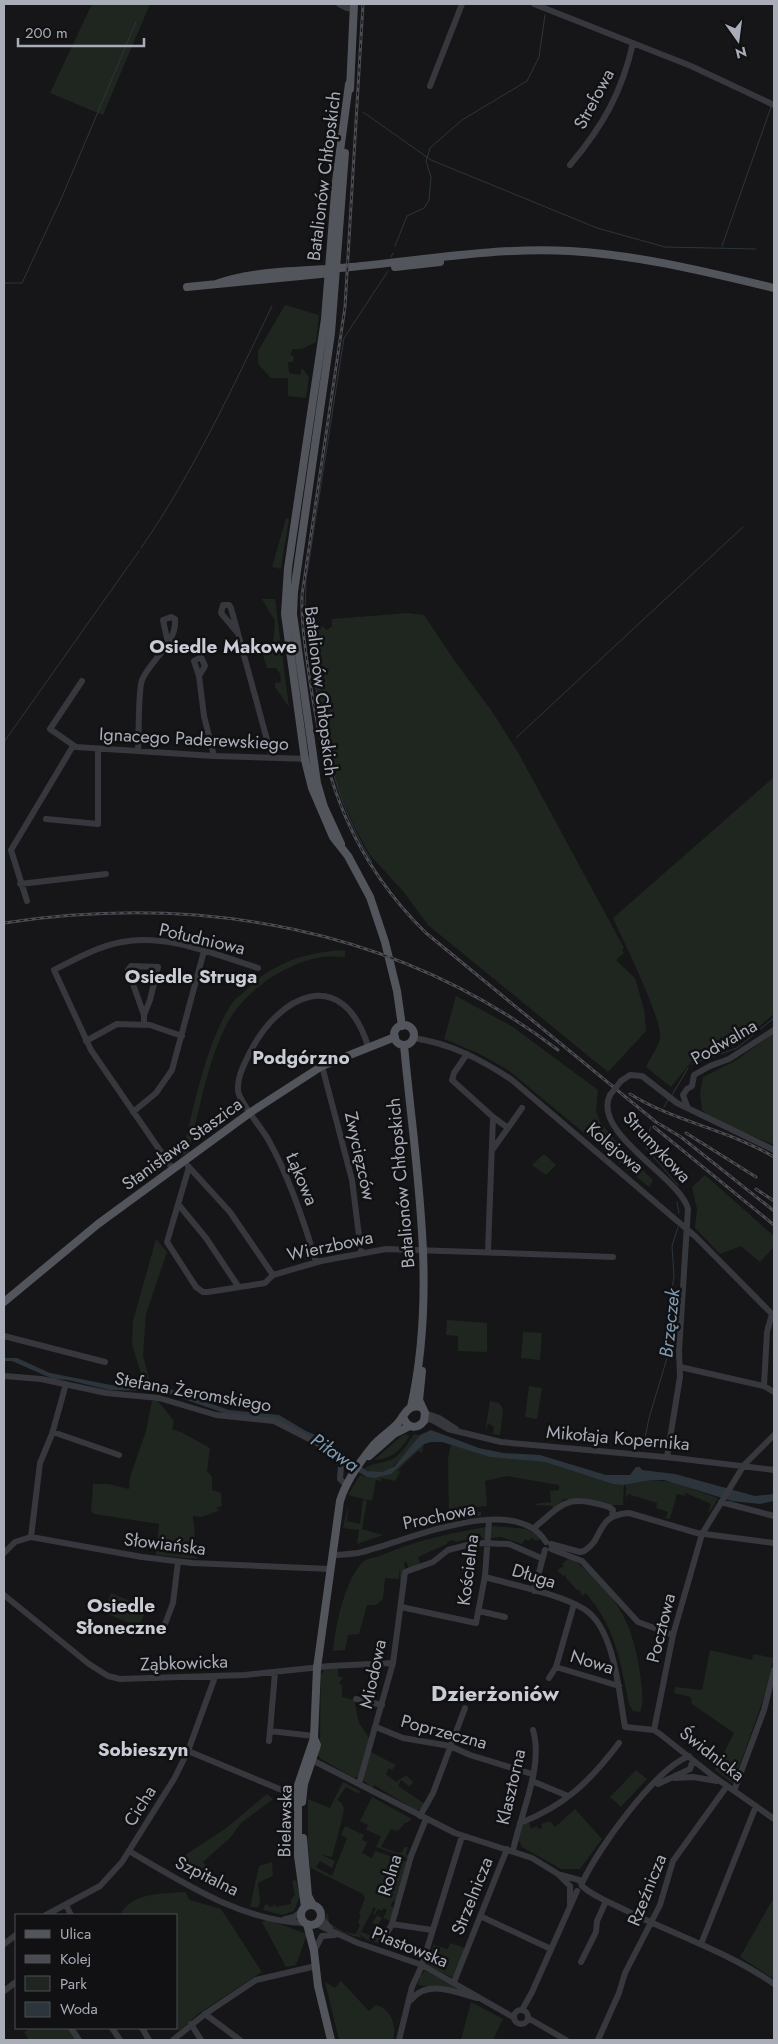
<svg xmlns="http://www.w3.org/2000/svg" width="778" height="2044" font-family="Jost,sans-serif">
  <rect width="100%" height="100%" fill="#161618"/>
  <path fill="#1e261f" d="M92,4H150L103,115L50,93Z
    M285,305L319,315L316,342L302,349H293L290,355L294,356L293,362H288L289,373L300,375L302,368L309,377L306,398L288,396V378H271L258,364V351Z
    M286,518L289,519L281,569L272,567Z
    M262,599H275L289,707L275,687V683L281,682L280,674L276,668H267L263,655L269,652L273,646L275,621Z
    M408,613L424,615L454,660L491,710L519,754L624,948L622,950L624,953L616,960L635,978L644,1009L646,1031L608,1072L428,925L403,891L370,855L354,826L337,786L327,749L305,628L315,621L327,630L332,626V619Z
    M774,777V1014L743,1040L725,1051L692,1061L671,1087L646,1067C650,1058 657,1049 660,1039C664,1022 622,938 613,918Z
    M345,950V957C338,957 329,956 322,957C289,962 252,986 233,1014C210,1048 199,1111 189,1152L181,1157C194,1109 204,1049 230,1006C233,1000 241,995 246,990C274,962 306,952 345,950Z
    M456,996L513,1027L598,1090L596,1111L600,1122L629,1157L653,1180L649,1187L508,1070L478,1053L444,1039Z
    M774,1033V1145L711,1118L702,1110L700,1093L703,1077L735,1061Z
    M544,1154L556,1165L546,1175L532,1165Z
    M705,1175L774,1236V1247L760,1262L741,1246L720,1254L695,1228L697,1209L692,1187Z
    M156,1239L167,1252L146,1314L143,1356L150,1381L144,1384L132,1344L133,1321Z
    M447,1320L487,1323V1352L458,1351V1336L446,1335Z
    M523,1332L542,1333L540,1360L521,1358Z
    M529,1386L542,1388L537,1419L525,1417Z
    M152,1401H158L174,1421L172,1429C186,1433 196,1441 210,1448L207,1471L212,1477V1490L221,1493L222,1506L216,1508L220,1510L202,1517L193,1516L197,1559L156,1555L159,1524L94,1514L91,1511L93,1484H108L129,1489L130,1477L146,1431Z
    M490,1401L499,1403L503,1409L500,1435L493,1434L494,1427L488,1423L485,1432Z
    M404,1434L409,1435V1437C400,1451 391,1459 374,1460Z
    M414,1434L420,1435C407,1451 390,1483 364,1469C371,1463 378,1464 387,1461C400,1458 407,1444 414,1434Z
    M424,1444L422,1453L418,1451L398,1470L400,1472L395,1481L381,1478V1481L376,1480L372,1501L348,1495L360,1475C389,1485 405,1460 424,1444Z
    M451,1445L512,1459L545,1462L611,1484L624,1485L623,1505H614L611,1507L564,1499L555,1509L551,1506L536,1505L534,1504L551,1502L550,1491L559,1490V1485L507,1476L485,1481L487,1506L476,1507V1512H481V1516L430,1524L449,1519L448,1458Z
    M652,1480L672,1482L718,1498L708,1515L711,1504L686,1493L685,1496L677,1494L670,1519L662,1517H666L668,1512L656,1508L657,1503L628,1494L626,1499V1485Z
    M363,1499L367,1501L362,1529L383,1535L357,1544L359,1530L343,1528L348,1505L347,1521L360,1524Z
    M493,1526L526,1529L541,1537L537,1541L531,1538L529,1541L525,1539L522,1544L501,1537L483,1539L481,1536L455,1542L454,1540L448,1541L447,1544L418,1557L421,1566L409,1569L406,1561L404,1563L405,1569L400,1590V1567L399,1579L385,1578L383,1599L376,1605H367L359,1634L348,1635L345,1650L333,1651C335,1627 345,1578 364,1561C368,1558 376,1558 382,1555C417,1540 455,1532 493,1526Z
    M570,1557C614,1591 632,1618 640,1673C641,1684 645,1702 640,1712L633,1711L629,1704C620,1660 616,1629 586,1593L582,1596L580,1590H577L566,1578V1575L563,1576L557,1570L564,1566L562,1564Z
    M111,1593L147,1608L139,1627L103,1612Z
    M710,1650L752,1660L753,1654L774,1658L763,1700L733,1784L715,1770L734,1733L692,1704L691,1697L674,1693L675,1687L702,1690Z
    M338,1668V1676L343,1678L339,1683L342,1686V1697L354,1700L359,1723L371,1741L358,1777L354,1778L321,1759L317,1754L320,1737L321,1675L324,1670Z
    M371,1752L396,1765L392,1770L389,1768L386,1774L396,1782L406,1775L413,1782L410,1787L401,1780L398,1786L425,1804L421,1809L416,1810L374,1785L372,1788L363,1780Z
    M636,1770L647,1779L621,1807L610,1797Z
    M343,1782L360,1791L359,1794L346,1787L337,1800L342,1803L344,1809L341,1823L332,1857L322,1855L335,1861L332,1868L320,1861L316,1867L332,1876L347,1838L341,1835L345,1826L364,1835L362,1840L367,1842L362,1853L372,1858L375,1851L408,1862L396,1901L392,1902L391,1906L394,1908L390,1921L383,1918L387,1910L383,1908L382,1911L378,1909L375,1914L382,1918L378,1925L372,1923L377,1916L373,1914L376,1908L374,1907L361,1932L377,1938L381,1936V1944L365,1939L358,1932L362,1938C350,1935 329,1931 325,1917L328,1912L329,1923L344,1932L356,1934L360,1925L358,1922L361,1916L359,1914L365,1898L363,1894L311,1868V1874L308,1844V1799L330,1808Z
    M267,1794L273,1799L241,1823L230,1838L203,1862L214,1876L234,1890L225,1893L202,1872L179,1859L225,1829Z
    M372,1797L412,1819L407,1823L406,1822L398,1831L391,1829L381,1847L398,1853L402,1852L404,1847H408L406,1854L410,1856L407,1858L376,1847L381,1836L366,1830L368,1825L360,1821Z
    M575,1809L602,1839L580,1869H561L522,1847L520,1842L516,1841L521,1825L529,1821L531,1829L537,1826L538,1829L542,1828L541,1824L550,1821L555,1827Z
    M272,1862L273,1876L258,1883L260,1901L258,1907H250L259,1866Z
    M296,1880L300,1896L294,1911L282,1915L263,1910L266,1902L267,1905L272,1907L275,1903L276,1907L291,1904V1900L295,1895L292,1881Z
    M185,1892L190,1900L221,1909L262,1972L198,2014L179,2031L176,2026V1915L120,1914C134,1892 161,1894 185,1892Z
    M774,1897V1979L740,1957Z
    M266,1919L307,1934L296,1965L286,1967L262,1922Z
    M450,1943L465,1948L453,1978L427,1965L434,1945L448,1949Z
    M425,1971L460,1988L459,1991L418,1985L420,1976Z
    M341,1981L369,2011L376,2005C392,2009 397,2027 393,2040H339L325,1982L335,1988Z
    M471,2002L503,2019L493,2040H461Z
    M31,2028H69L76,2040H29L24,2032Z"/>
  <path fill="#2c353c" d="M4,1358H17L50,1373L116,1386L156,1384L229,1410L279,1415L306,1431L325,1439L367,1471L382,1472L395,1466L420,1435L431,1430L479,1448L503,1453L540,1455L606,1475H630L636,1467H640L642,1470L675,1474L755,1496L774,1494V1501L760,1504L732,1501L664,1480H652L624,1485L612,1484L545,1462L490,1457L442,1442H431L424,1444L391,1474L374,1478L367,1477L350,1467L329,1447L278,1420L224,1413L161,1391L109,1390L68,1380L53,1379L12,1361H4Z"/>
  <g fill="none" stroke-linecap="round" stroke-linejoin="round">
    <path stroke="#2c353c" stroke-width="1" d="M363,112L431,160L597,228L665,247L756,249
      M395,246L407,216L424,208L429,200L431,177L426,161L430,148L462,120L527,81L539,57L545,15
      M722,246L771,107
      M391,257L393,253
      M4,283H22L62,197L136,22
      M141,548C193,473 232,389 272,306
      M305,618L306,580L344,338L388,271
      M306,622C320,710 324,783 372,862
      M517,737L743,527
      M4,742L139,551
      M692,1064L737,1048L774,1018
      M672,1095L688,1068
      M664,1107L668,1100
      M651,1127L645,1143L646,1148L678,1185
      M677,1202L679,1213
      M643,1448L649,1418L670,1348L671,1327L669,1311L674,1276L672,1246L678,1227"/>
    <path stroke="#37383d" stroke-width="6" d="M339,4L347,8L354,9
      M534,4L691,66L774,105
      M430,86L462,4
      M570,165C603,126 622,92 633,43
      M236,631L221,613L223,605H229L231,608L272,758
      M199,676L194,661L201,657L205,666L199,676L204,716L214,756
      M82,681L50,729L76,747L214,756L310,759
      M138,751C139,738 138,690 142,680C151,659 177,644 175,619L171,617L163,620L168,643
      M46,819L98,824V749
      M20,884L106,874
      M27,901L11,850L73,746
      M144,1025V1015L150,1000L158,967L131,966L128,970L144,1015
      M413,1038C450,1043 482,1060 512,1080L696,1237L774,1316
      M86,1041L117,1024L150,1025L182,1036
      M467,1054L454,1073L452,1080L493,1117
      M322,1066L352,1180L361,1252
      M621,1081L630,1075L642,1076L677,1103L774,1150
      M610,1095C591,1133 681,1178 688,1209L679,1351L680,1377L667,1457
      M687,1106L683,1095L687,1089L692,1086L694,1075L710,1066L729,1059L774,1030
      M133,1112L156,1093L172,1070L204,951
      M508,1128L522,1108
      M188,1166L230,1212L273,1275
      M189,1167L167,1242L196,1287L203,1292H208L265,1283L273,1275
      M172,1168L91,1050L54,970C75,959 99,946 122,942C167,933 216,955 258,968
      M178,1204L206,1238L238,1286
      M488,1251L493,1117L508,1128L493,1149
      M316,1262C304,1221 290,1179 269,1141C263,1129 238,1101 238,1090C237,1077 244,1065 249,1054C279,994 342,964 368,1046
      M273,1275L321,1261L386,1249L613,1257
      M772,1314L767,1332L764,1386L774,1392
      M4,1336L105,1362
      M680,1367L764,1386
      M4,1376L41,1379L106,1393L159,1398L216,1415L274,1421L325,1447L335,1454L341,1465L340,1479L346,1485
      M425,1413L439,1418L456,1429
      M425,1419L432,1420L448,1429L501,1442L675,1458L774,1470
      M53,1432L119,1455
      M721,1502L774,1516
      M534,1528C565,1502 567,1494 609,1507L613,1510L612,1517
      M31,1537L40,1463L52,1434L66,1384
      M551,1544L580,1552L584,1551C604,1540 595,1515 629,1513L697,1533L774,1543
      M551,1549L582,1561L638,1622L673,1635
      M4,1553L15,1542L31,1537L142,1557L192,1563L330,1569
      M332,1555C341,1555 350,1554 358,1553C403,1543 514,1490 546,1542
      M485,1577C513,1585 559,1594 584,1609C615,1628 619,1694 625,1727L654,1730L660,1734L713,1776L774,1819
      M534,1591L545,1550
      M4,1595L89,1664L108,1676L120,1679L245,1675L330,1666L393,1663
      M401,1607L476,1623L485,1576L489,1521
      M479,1611L505,1617
      M165,1624L173,1603L178,1562
      M556,1667L619,1686
      M275,1673L270,1731L314,1736
      M549,1678L556,1667L574,1604
      M356,1699L382,1705
      M376,1727L403,1738L450,1746L470,1755L532,1774
      M654,1730L673,1635L702,1534L744,1465L774,1435
      M269,1741L270,1731
      M188,1751L301,1798
      M308,1758L455,1833L532,1858L558,1874L570,1886V1906
      M675,1778L693,1777L717,1781
      M532,1781L568,1796
      M359,1784L393,1663L405,1572L433,1562L448,1550L475,1543L509,1544L541,1558
      M658,1784L690,1769L693,1760
      M734,1791L764,1710L774,1670
      M420,1816L433,1793L465,1708
      M520,1823C565,1806 591,1780 619,1743
      M129,1851C182,1882 241,1921 304,1923
      M513,1851C520,1814 544,1767 533,1730
      M561,1875L579,1880L582,1885
      M582,1883C598,1849 654,1770 689,1756
      M582,1886C595,1898 614,1904 629,1912C678,1936 730,1953 774,1984
      M66,1905L71,1915
      M46,1915L100,1886L122,1862L174,1779L188,1751L215,1677
      M480,1916L551,1949
      M321,1918L330,1928
      M285,1919L294,1917L301,1912
      M316,1924L358,1943L422,1965L513,2017
      M392,1924L432,1930
      M383,1940L392,1924L411,1856L426,1819
      M4,1944L16,1935
      M701,1944L756,1806
      M314,1951L322,1936L335,1935
      M581,1962L596,1932L597,1921L606,1901
      M454,1982L507,1849
      M4,1991L16,1982
      M411,2000C427,1979 455,1992 477,1998
      M514 2017a7 7 0 1 1 14 0a7 7 0 1 1-14 0Z
      M522,2010L532,1992L577,1891
      M205,2014L240,2040
      M528,2018L566,2040
      M191,2024L201,2040
      M71,2028L79,2040
      M112,2028L120,2040
      M142,2028L149,2040
      M173,2040L205,2014L256,1980L316,1966
      M399,2040L412,1987L422,1965L462,1836
      M598,2040L619,1993L625,1973L660,1905L673,1861L727,1786"/>
    <path stroke="#53555c" stroke-width="8" d="M349,84L336,181L325,319L288,568L285,614L305,760L312,788L333,837L348,856L370,897L385,942L397,991L402,1026
      M350,89L354,4
      M395,267L440,262
      M216,284C259,269 306,272 351,267C423,260 497,247 570,251C639,255 707,272 774,288
      M187,287L331,273
      M341,844L324,807L317,783L293,614L294,592L331,333L345,153
      M394 1035a10 10 0 1 1 20 0a10 10 0 1 1-20 0Z
      M404,1045C415,1165 438,1287 411,1407
      M4,1302L98,1224L251,1112L322,1066L395,1037
      M403,1416C406,1427 416,1431 424,1421L425,1413L419,1400L422,1371
      M369,1456L394,1434L410,1426
      M302,1802L304,1784L317,1745L314,1738
      M303,1838L308,1896L313,1905
      M301 1915a10 10 0 1 1 20 0a10 10 0 1 1-20 0Z
      M305,1907L298,1856V1785L314,1738L317,1668L340,1501C346,1481 359,1463 372,1447C379,1438 390,1432 398,1423C405,1415 407,1404 421,1407
      M307,1924L314,1951L318,1986L331,2040"/>
    <g stroke="#4a4c52" stroke-width="3">
      <path id="rail" d="M363,4L345,307L302,595C301,625 306,653 310,682C325,782 352,860 426,933L656,1122L681,1137L774,1211
        M4,923C201,893 397,928 558,1050
        M630,1094C675,1122 729,1130 774,1157
        M654,1127L774,1225
        M686,1133L756,1177
        M756,1189L774,1201"/>
    </g>
    <use href="#rail" stroke="#111113" stroke-width="1" stroke-dasharray="4" stroke-linecap="butt"/>
    <path stroke="#37383d" stroke-width="6" d="M610,1095L621,1081"/>
  </g>
  <g text-anchor="middle" stroke-width="5" stroke-linejoin="round" paint-order="stroke">
    <g font-size="18" fill="#a8adb8" stroke="#111113">
      <text transform="translate(594 99) rotate(-62)" y="6">Strefowa</text>
      <text transform="translate(324 176) rotate(-83)" y="6">Batalionów Chłopskich</text>
      <text transform="translate(321 691) rotate(83)" y="6">Batalionów Chłopskich</text>
      <text transform="translate(194 739) rotate(3)" y="6">Ignacego Paderewskiego</text>
      <text transform="translate(202 939) rotate(13)" y="6">Południowa</text>
      <text transform="translate(724 1042) rotate(-30)" y="6">Podwalna</text>
      <text transform="translate(182 1144) rotate(-36)" y="6">Stanisława Staszica</text>
      <text transform="translate(657 1147) rotate(47)" y="6">Strumykowa</text>
      <text transform="translate(615 1148) rotate(40)" y="6">Kolejowa</text>
      <text transform="translate(360 1156) rotate(78)" y="6">Zwycięzców</text>
      <text transform="translate(302 1179) rotate(67)" y="6">Łąkowa</text>
      <text transform="translate(401 1183) rotate(-95)" y="6">Batalionów Chłopskich</text>
      <text transform="translate(330 1246) rotate(-12)" y="6">Wierzbowa</text>
      <text transform="translate(193 1392) rotate(10)" y="6">Stefana Żeromskiego</text>
      <text transform="translate(618 1438) rotate(5)" y="6">Mikołaja Kopernika</text>
      <text transform="translate(439 1516) rotate(-12)" y="6">Prochowa</text>
      <text transform="translate(165 1544) rotate(7)" y="6">Słowiańska</text>
      <text transform="translate(468 1570) rotate(-83)" y="6">Kościelna</text>
      <text transform="translate(534 1576) rotate(17)" y="6">Długa</text>
      <text transform="translate(661 1628) rotate(-76)" y="6">Pocztowa</text>
      <text transform="translate(592 1662) rotate(17)" y="6">Nowa</text>
      <text transform="translate(184 1663) rotate(-2)" y="6">Ząbkowicka</text>
      <text transform="translate(373 1674) rotate(-78)" y="6">Miodowa</text>
      <text transform="translate(444 1732) rotate(15)" y="6">Poprzeczna</text>
      <text transform="translate(712 1754) rotate(38)" y="6">Świdnicka</text>
      <text transform="translate(511 1787) rotate(-77)" y="6">Klasztorna</text>
      <text transform="translate(140 1806) rotate(-58)" y="6">Cicha</text>
      <text transform="translate(285 1821) rotate(-89)" y="6">Bielawska</text>
      <text transform="translate(390 1875) rotate(-73)" y="6">Rolna</text>
      <text transform="translate(207 1876) rotate(26)" y="6">Szpitalna</text>
      <text transform="translate(647 1890) rotate(-68)" y="6">Rzeźnicza</text>
      <text transform="translate(472 1896) rotate(-68)" y="6">Strzelnicza</text>
      <text transform="translate(410 1947) rotate(22)" y="6">Piastowska</text>
    </g>
    <g font-size="19" font-weight="bold" fill="#c9ccd4" stroke="#111113">
      <text x="223" y="653">Osiedle Makowe</text>
      <text x="191" y="983">Osiedle Struga</text>
      <text x="301" y="1064">Podgórzno</text>
      <text x="121" y="1612">Osiedle<tspan x="121" dy="22">Słoneczne</tspan></text>
      <text x="143" y="1756">Sobieszyn</text>
    </g>
    <g font-size="19" font-style="italic" fill="#7f9bb3" stroke="#111113">
      <text transform="translate(669 1323) rotate(-84)" y="7">Brzęczek</text>
      <text transform="translate(335 1452) rotate(34)" y="7">Piława</text>
    </g>
    <g font-size="22" font-weight="bold" fill="#c9ccd4" stroke="#111113">
      <text x="495" y="1701">Dzierżoniów</text>
    </g>
  </g>
  <rect width="778" height="2044" fill="none" stroke="#a8adb8" stroke-width="10"/>
  <rect x="15" y="1914" width="162" height="115" fill="#111113" stroke="#4d4f55"/>
  <rect x="25" y="1930" width="25" height="8" fill="#53555c" stroke="#4d4f55"/>
  <text x="60" y="1939" font-size="15" fill="#a8adb8">Ulica</text>
  <rect x="25" y="1955" width="25" height="8" fill="#4a4c52" stroke="#4d4f55"/>
  <text x="60" y="1964" font-size="15" fill="#a8adb8">Kolej</text>
  <rect x="25" y="1976" width="25" height="15" fill="#1e261f" stroke="#4d4f55"/>
  <text x="60" y="1989" font-size="15" fill="#a8adb8">Park</text>
  <rect x="25" y="2002" width="25" height="15" fill="#2c353c" stroke="#4d4f55"/>
  <text x="60" y="2014" font-size="15" fill="#a8adb8">Woda</text>
  <g transform="translate(738 40) rotate(166)" stroke="#111113" stroke-width="4" paint-order="stroke">
  <path d="M0-4L9 19L0 12L-9 19Z" fill="#a8adb8"/>
  <text y="-8" font-size="14" font-weight="bold" text-anchor="middle" fill="#a8adb8">N</text>
  </g>
  <path d="M18 38v8h126v-8" fill="none" stroke="#a8adb8" stroke-width="2.5"/>
  <text x="25" y="38" font-size="15" fill="#a8adb8" stroke="#111113" stroke-width="4" paint-order="stroke">200 m</text>
</svg>
